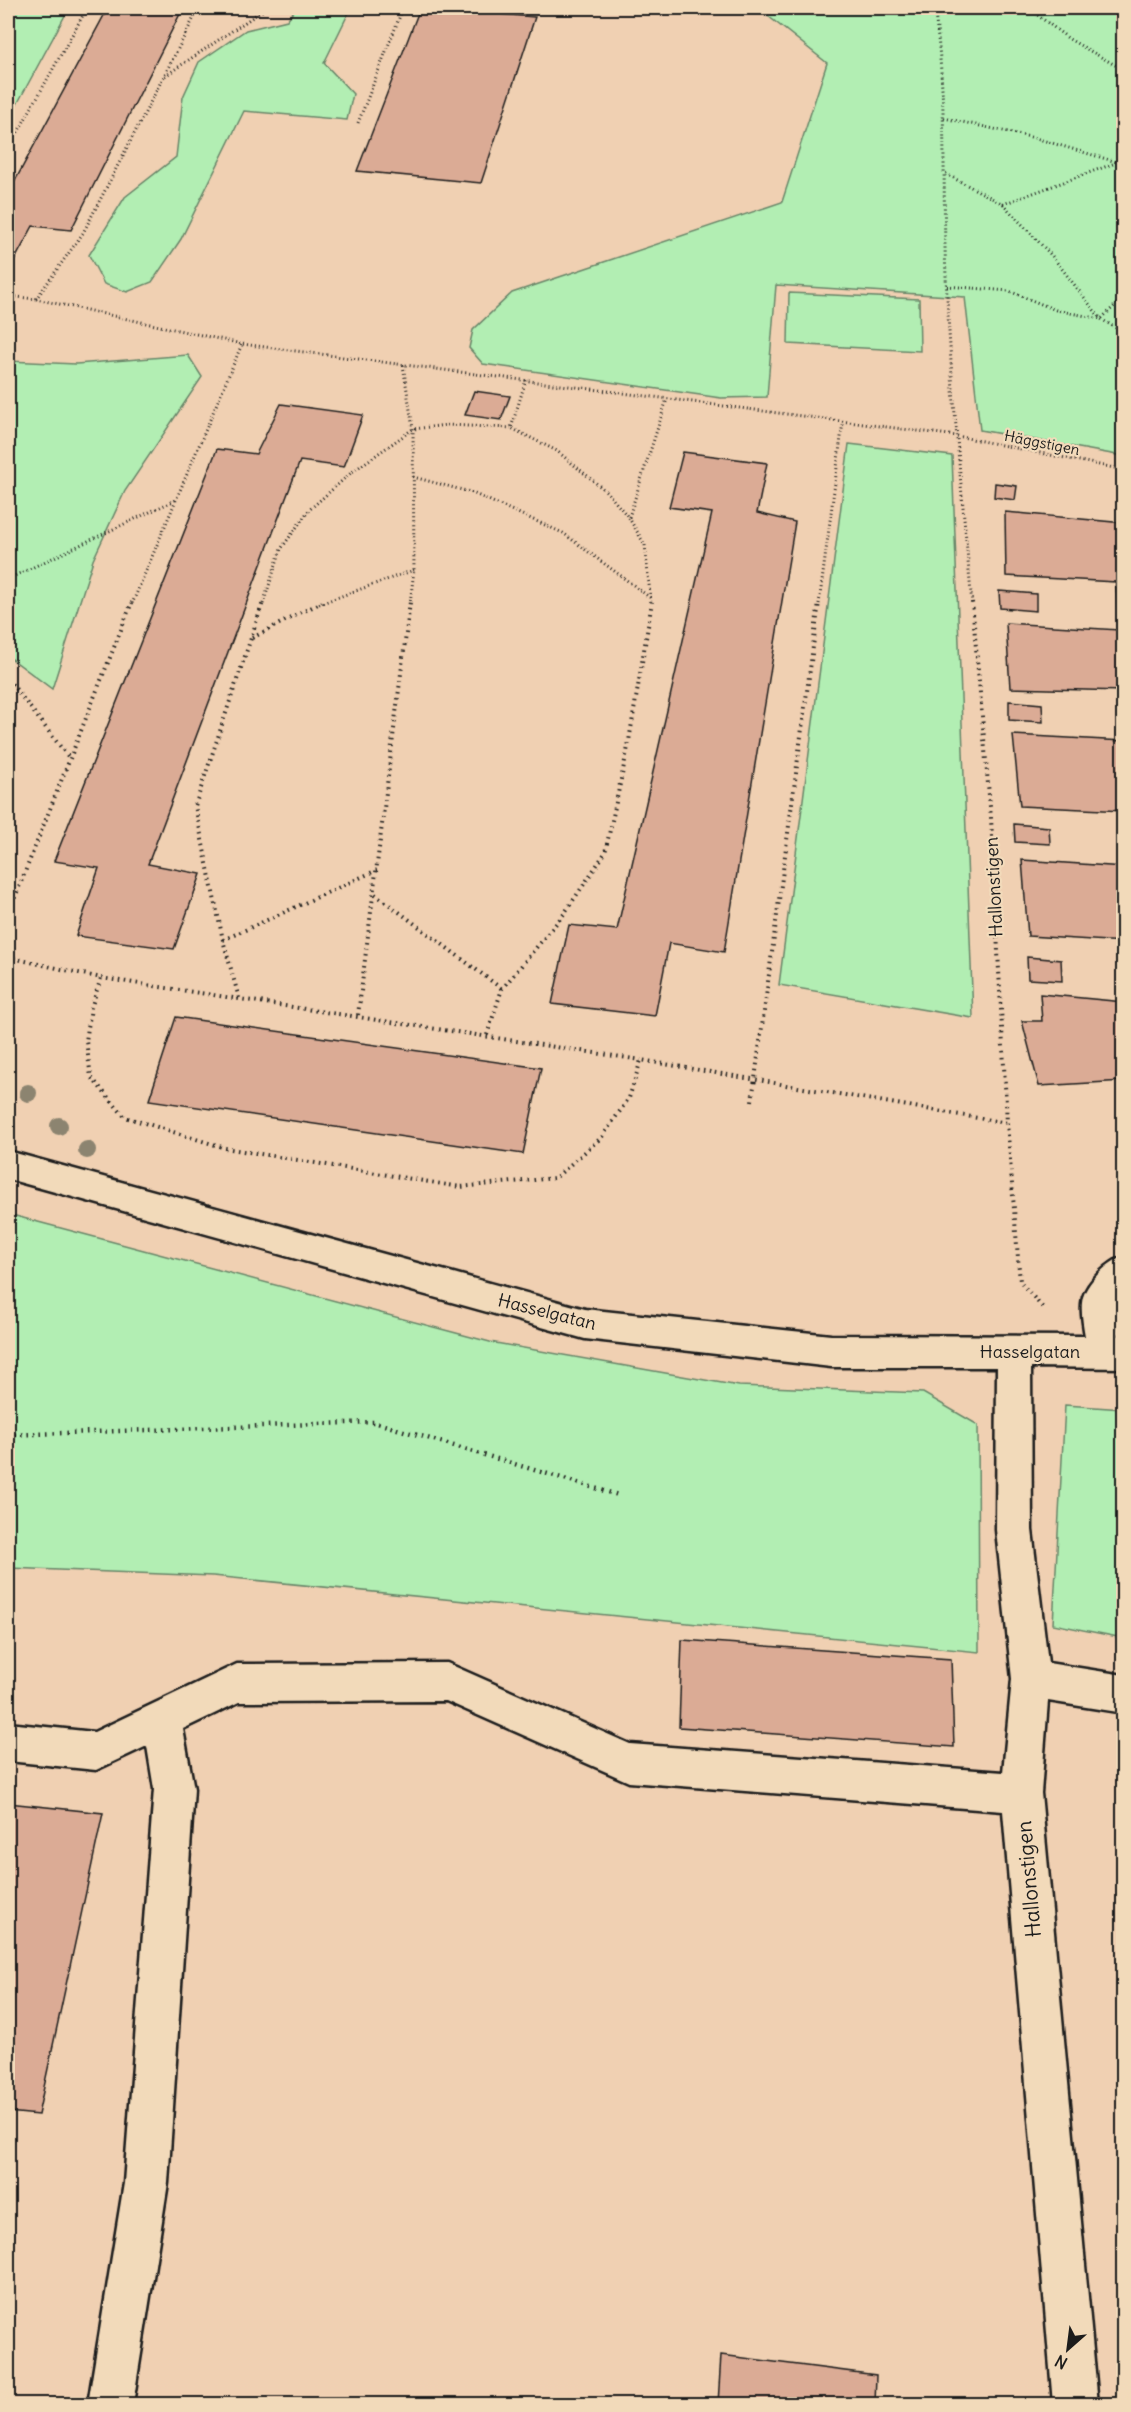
<svg xmlns="http://www.w3.org/2000/svg" width="1131" height="2412" font-family="Delius,sans-serif">
  <rect width="100%" height="100%" fill="#f0d0b2"/>
  <filter id="ink" filterUnits="userSpaceOnUse"><feTurbulence type="fractalNoise" baseFrequency=".0167" numOctaves="2"/><feDisplacementMap in="SourceGraphic" scale="12" xChannelSelector="R" yChannelSelector="G"/><feConvolveMatrix kernelMatrix="1 2 1 2 8 2 1 2 1" color-interpolation-filters="sRGB"/></filter>
  <g filter="url(#ink)">
    <path fill="#b2eeb3" stroke="#678568" stroke-width="1.5" d="M8,8H69L8,121Z
      M296,8H351L324,63L353,94L347,120L244,111L181,239L152,282L127,292L104,284L89,255L125,197L176,157L183,97L199,62L246,30L287,20Z
      M758,8H1123V456L980,430L965,297L776,285L767,397L721,398L483,364L469,348L473,330L512,293L782,202L827,63Z
      M789,293L919,299L920,351L788,344Z
      M188,355L202,377L125,491L93,560L52,689L8,656V361L76,364Z
      M849,444L952,456L973,1018L779,985Z
      M8,1214L490,1342L739,1386L923,1393L978,1425L979,1652L213,1576L8,1568Z
      M1065,1405L1123,1409V1638L1053,1624Z"/>
    <path fill="#dbab95" stroke="#1c1c1c" stroke-width="1.5" d="M108,8H183L71,230L33,226L12,265H8V194Z
      M420,8L535,17L481,183L357,171Z
      M474,391L510,396L501,420L465,415Z
      M281,404L363,415L344,467L300,461L148,864L201,874L174,949L76,936L99,868L54,861L217,449L256,454Z
      M683,452L767,463L757,513L795,522L724,952L669,943L655,1016L552,1004L569,925L617,930L712,513L669,507Z
      M995,483L1017,486L1015,500L994,497Z
      M1005,512L1124,523V691L1010,688L1006,623L1119,630L1116,582L1006,576Z
      M999,591L1036,594V611L1000,608Z
      M1009,701L1042,704L1043,722L1009,720Z
      M1013,735L1124,741V811L1020,806Z
      M1014,824L1049,827L1050,844L1015,842Z
      M1022,860L1124,867V942L1028,936Z
      M1027,957L1061,960L1062,981L1028,979Z
      M1040,994L1124,1002V1081L1039,1086L1022,1021H1042Z
      M176,1017L541,1068L523,1154L149,1100Z
      M682,1640L951,1659L954,1747L679,1727Z
      M8,1803L103,1813L38,2115L8,2112Z
      M721,2355L876,2375L875,2404H718Z"/>
    <g fill="none" stroke-linecap="round" stroke-linejoin="round">
      <g stroke="#1c1c1c" stroke-width="5">
        <path id="minor" d="M8,1151L585,1309L831,1335L1085,1336C1083,1324 1080,1309 1083,1297C1088,1281 1108,1262 1124,1256V1296L1117,1303L1119,1336H1124V1368L1031,1367L1032,1530L1048,1663L1124,1675V1713L1048,1701L1041,1793L1098,2404H1053L1003,1811L629,1782L446,1701L239,1702L183,1729L194,1789L168,2183L133,2404H88L124,2183L154,1789L147,1746L96,1770L8,1761V1723L94,1732L237,1664L447,1663L630,1744L1003,1772L1012,1679L996,1530L997,1367H831L585,1339L8,1179Z"/>
      </g>
      <path stroke="#1c1c1c" stroke-width="3" stroke-dasharray="1 3" stroke-linecap="butt" d="M934,8C948,97 942,187 946,276C951,386 962,495 972,604
        M1028,8L1069,39L1124,70
        M165,76L266,8
        M944,118L1035,138L1120,163L1124,173
        M358,123L403,8
        M8,150L87,8
        M946,174L1003,204L1052,256L1101,319L1124,333
        M1003,204L1124,160
        M947,286L1009,291L1056,310L1101,319L1124,297
        M8,296L36,299L242,344L957,436L1124,470
        M36,299L83,233L199,8
        M403,365L413,429L414,570L410,604
        M526,380L511,428L557,451L607,492L629,518L645,545L651,604
        M413,477L470,492L563,533L652,599
        M629,517L667,399
        M8,579L175,500
        M132,604L242,344
        M263,604L281,549L309,510L352,472L413,429L447,425L511,428
        M319,604L414,570
        M819,604L843,422"/>
      <path stroke="#1c1c1c" stroke-width="4" stroke-dasharray="1.5 4.5" stroke-linecap="butt" d="M972,602L991,818L1007,1123L1020,1282L1043,1308
        M252,638L322,602
        M8,679L70,759
        M375,894L502,989
        M8,915L132,602
        M223,940L377,870
        M8,957L101,978L91,1008L86,1041L91,1077L125,1117L225,1148L460,1187L555,1178L602,1137L629,1098L641,1060L1007,1123
        M101,978L641,1060
        M239,998L223,940L195,806L263,602
        M358,1015L410,602
        M487,1035L502,989L564,914L605,853L628,747L652,602
        M752,1101L819,602"/>
      <path stroke="#1c1c1c" stroke-width="4.5" stroke-dasharray="1.5 5" stroke-linecap="butt" d="M8,1435L374,1422L618,1495"/>
      <use href="#minor" fill="#f2daba" fill-rule="evenodd"/>
    </g>
    <g fill="#8c8470">
      <circle cx="28" cy="1093" r="9"/>
      <circle cx="59" cy="1126" r="9"/>
      <circle cx="87" cy="1150" r="9"/>
    </g>
  </g>
  <g text-anchor="middle" stroke-width="4.5" stroke-linejoin="round" paint-order="stroke">
    <g font-size="15" fill="#1c1c1c" stroke="#f2daba">
      <text transform="translate(1042 443) rotate(11)" y="5">Häggstigen</text>
    </g>
    <g font-size="18" fill="#1c1c1c" stroke="#f2daba">
      <text transform="translate(994 887) rotate(-93)" y="6">Hallonstigen</text>
      <text transform="translate(547 1312) rotate(14)" y="6">Hasselgatan</text>
      <text x="1030" y="1358">Hasselgatan</text>
    </g>
    <g font-size="21" fill="#1c1c1c" stroke="#f2daba">
      <text transform="translate(1029 1879) rotate(-95)" y="7">Hallonstigen</text>
    </g>
  </g>
  <rect width="1131" height="2412" fill="none" stroke="#f2daba" stroke-width="30"/>
  <rect x="15" y="15" width="1101" height="2382" fill="none" stroke="#1c1c1c" stroke-width="2" filter="url(#ink)"/>
  <g transform="translate(1068 2349) rotate(208)" stroke="#f2daba" stroke-width="4.5" paint-order="stroke">
  <path d="M0-4.5L10 22L0 15L-10 22Z" fill="#1c1c1c"/>
  <text y="-9" font-size="16" font-weight="bold" text-anchor="middle" fill="#1c1c1c">N</text>
  </g>
</svg>
